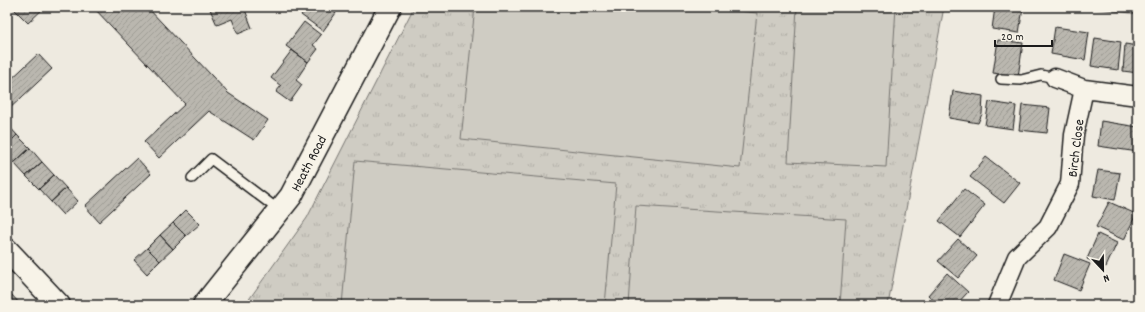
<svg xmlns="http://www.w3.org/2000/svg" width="1145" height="312" font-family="Dekko,sans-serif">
  <defs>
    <pattern id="grass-tufts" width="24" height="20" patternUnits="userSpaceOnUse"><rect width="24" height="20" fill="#cfccc3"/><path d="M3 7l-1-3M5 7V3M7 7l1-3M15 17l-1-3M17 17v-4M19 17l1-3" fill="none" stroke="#b1afa7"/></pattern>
    <pattern id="building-hatch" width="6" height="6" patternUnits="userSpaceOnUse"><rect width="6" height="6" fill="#bab7af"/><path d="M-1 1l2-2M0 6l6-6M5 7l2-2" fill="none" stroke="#9f9d96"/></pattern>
  </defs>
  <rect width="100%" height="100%" fill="#eeeae0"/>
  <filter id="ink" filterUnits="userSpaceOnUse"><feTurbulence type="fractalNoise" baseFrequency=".025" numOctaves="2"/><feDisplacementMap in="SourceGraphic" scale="8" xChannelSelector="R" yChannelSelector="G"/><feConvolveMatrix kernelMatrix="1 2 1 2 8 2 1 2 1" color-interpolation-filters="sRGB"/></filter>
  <g filter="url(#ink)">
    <path fill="url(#grass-tufts)" stroke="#767470" d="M414,7H944L888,305H245L307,218Z
      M1085,7H1138V14Z"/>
    <path fill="#cfccc3" stroke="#767470" d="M475,7H701L757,13L740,168L461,139Z
      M797,7H896L886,167L788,162Z
      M355,161L616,184L605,305H342Z
      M636,206L846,219L840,305H629Z"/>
    <path fill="url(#building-hatch)" stroke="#1c1c1c" d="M12,7H45L28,23Z
      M93,7H147L228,93L268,120L254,140L209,111L159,158L144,142L185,104Z
      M209,7H244L252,28L238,34L232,19L217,25Z
      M307,7H327L336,13L323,31L301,15Z
      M995,7L1023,8L1019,33L992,29Z
      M304,22L321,35L313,45L318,49L308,62L286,46Z
      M1055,27L1089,32L1085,60L1051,54Z
      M1095,38L1121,42L1118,70L1091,66Z
      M998,40L1023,43L1018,77L993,73Z
      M1125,44L1138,46V73L1123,71Z
      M292,50L308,62L296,80L302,85L290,102L276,92L281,86L271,78Z
      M38,54L52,69L7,111V83Z
      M953,91L983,96L982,114L978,123L949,118Z
      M989,102L1016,106L1013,129L985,125Z
      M1022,105L1050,108L1047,133L1019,130Z
      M1101,121L1138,127V152L1098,146Z
      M7,124L17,135L7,145Z
      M17,135L30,148L14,163L7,155V145Z
      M30,148L42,162L26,176L14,163Z
      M986,157L1020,183L1004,203L970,177Z
      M137,158L151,174L99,222L85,206Z
      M42,162L54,175L39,189L26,176Z
      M1098,170L1120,173L1115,200L1093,196Z
      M54,175L66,188L51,202L39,189Z
      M66,188L78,201L63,215L51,202Z
      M964,189L985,205L960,237L939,221Z
      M1109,202L1136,214L1124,240L1096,227Z
      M186,210L200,224L186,236L173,223Z
      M173,223L186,236L173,249L160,235Z
      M1098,234L1117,243L1106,267L1087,259Z
      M160,235L173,249L160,261L147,248Z
      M958,239L977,256L958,278L938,261Z
      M147,248L160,261L147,274L134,260Z
      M1064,254L1090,264L1079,290L1054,280Z
      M947,273L968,292L956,305H939L928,295Z
      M10,293L21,305H7V296Z
      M1015,302L1042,305H1015Z"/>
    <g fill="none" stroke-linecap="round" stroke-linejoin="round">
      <g stroke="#1c1c1c" stroke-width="12">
        <path id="lane" d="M1001,79L1021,80L1041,75L1055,78
          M192,178L211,159L280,211"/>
      </g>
      <g stroke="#1c1c1c" stroke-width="21">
        <path id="street" d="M1084,89L1138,96
          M997,305L1017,257L1048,227L1070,184L1074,135L1084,89L1055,78"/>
      </g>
      <g stroke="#1c1c1c" stroke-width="25">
        <path id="secondary" d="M7,250L59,305
          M204,305L291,196L390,7"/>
      </g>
      <use href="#lane" stroke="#f7f3e8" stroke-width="9"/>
      <use href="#street" stroke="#f7f3e8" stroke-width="18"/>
      <use href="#secondary" stroke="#f7f3e8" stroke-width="22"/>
    </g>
  </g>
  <g text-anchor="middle" stroke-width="4" stroke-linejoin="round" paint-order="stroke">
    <g font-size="14" fill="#1c1c1c" stroke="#f7f3e8">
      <text transform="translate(1075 148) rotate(-83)" y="5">Birch Close</text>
      <text transform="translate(308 163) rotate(-62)" y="5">Heath Road</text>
    </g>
  </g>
  <rect width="1145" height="312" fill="none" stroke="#f7f3e8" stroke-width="24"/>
  <rect x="12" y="12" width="1121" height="288" fill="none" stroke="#1c1c1c" stroke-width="1.5" filter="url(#ink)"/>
  <g transform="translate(1103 270) rotate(158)" stroke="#f7f3e8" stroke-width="3" paint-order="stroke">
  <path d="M0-3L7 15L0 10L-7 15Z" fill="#1c1c1c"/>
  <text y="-6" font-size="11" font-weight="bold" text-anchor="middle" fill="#1c1c1c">N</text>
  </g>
  <path d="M995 40v6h57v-6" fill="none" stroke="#1c1c1c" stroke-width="2"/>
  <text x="1001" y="40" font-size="12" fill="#1c1c1c" stroke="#f7f3e8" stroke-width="3" paint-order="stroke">20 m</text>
</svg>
